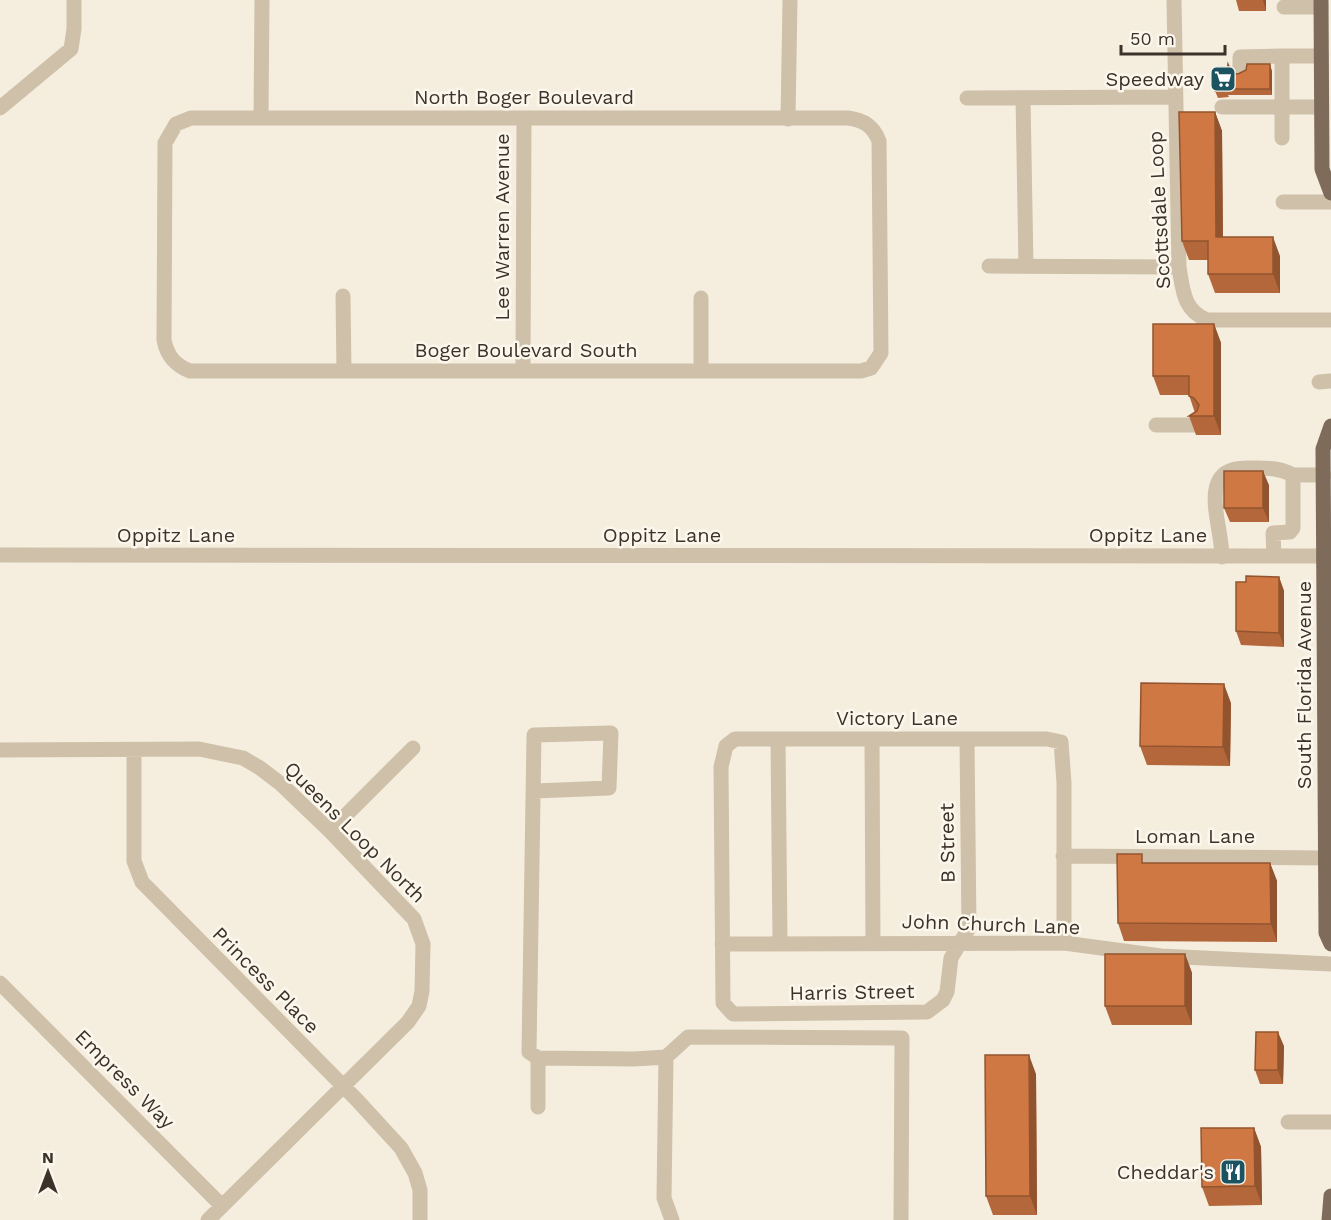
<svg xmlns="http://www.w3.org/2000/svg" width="1331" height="1220" font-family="'Work Sans',sans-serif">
  <rect width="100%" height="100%" fill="#f5eedf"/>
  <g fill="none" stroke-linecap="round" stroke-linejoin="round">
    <path stroke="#cfc0a9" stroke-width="15" d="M1174,0L1179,267C1183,290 1183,310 1207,320H1331
      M1284,7H1321
      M1240,71V57L1282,56
      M967,98L1175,97
      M1023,98L1026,266
      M1222,107H1321
      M0,108L71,49L74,29V0
      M191,118H848C864,120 873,126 879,141L881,353L871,368L861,371H190C175,365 167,356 164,340L165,143L176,124Z
      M261,118L262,0
      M788,119L790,0
      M1282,138V56H1321
      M1283,202H1331
      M989,266L1179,267
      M343,296L344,371
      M523,371L524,118
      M701,371V298
      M1319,382L1331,381
      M1156,425H1196
      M1293,475H1324
      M0,555L1324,556
      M1222,557C1222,523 1195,467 1248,468C1265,468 1278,467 1293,475V528L1290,532L1273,533L1274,556
      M778,740L780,942
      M872,740L873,942
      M967,740L969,928L951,958L947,992L943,1000L927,1012L733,1014L723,1003L721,767L726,746L735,739H1047L1061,742L1064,783V943
      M0,750L199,749L243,758L260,768L281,784L330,831L414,919L423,944L422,991L419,1006L408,1022L208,1220
      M134,750V861L142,882L357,1100L401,1148L415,1173L420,1190V1220
      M535,791L609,788L611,733L534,735L529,1052L538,1058
      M330,831L413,748
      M1063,856L1326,858
      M722,944L1064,943L1161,956L1331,964
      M0,983L221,1205
      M666,1057L664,1198L672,1220
      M538,1107V1058L634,1059L666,1057L688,1037L902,1038L901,1220
      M1288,1122H1331"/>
    <path stroke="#7f6b5a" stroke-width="15" d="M1321,0L1322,169L1331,193
      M1331,426L1323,449L1326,933L1331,944
      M1329,1220L1331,1196"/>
  </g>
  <path fill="#b3673a" d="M1236,0H1266V11H1239Z
    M1272,71V95H1228L1229,97L1218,98L1215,91L1232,73L1238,74Z
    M1215,112L1222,131L1223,237L1280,256V293H1215L1208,274V260H1189L1182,241Z
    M1214,324L1221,343V435H1196L1189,416L1195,413L1189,395H1160L1153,376Z
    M1269,485V522H1230L1224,508Z
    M1279,577L1284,591V647L1241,645L1236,631L1246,582Z
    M1231,703L1230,766L1147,765L1140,746Z
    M1145,863H1270L1277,881V942L1124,941L1118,923Z
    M1185,954L1192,973V1025H1112L1105,1006Z
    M1284,1046L1283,1084H1260L1255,1070Z
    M1036,1074L1037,1215H993L986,1196Z
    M1254,1128L1261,1147L1262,1205L1209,1206L1202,1187Z"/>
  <path fill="#92542f" d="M1263,0H1266V11Z
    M1270,64L1272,71V95L1270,89Z
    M1215,112L1222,131L1223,256L1216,237Z
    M1273,237L1280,256V293L1273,274Z
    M1214,324L1221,343V435L1214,416Z
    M1263,471L1269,485V522L1263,508Z
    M1279,577L1284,591V647L1279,633Z
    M1224,684L1231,703L1230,766L1223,747Z
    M1270,863L1277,881V942L1271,924Z
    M1185,954L1192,973V1025L1185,1006Z
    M1278,1032L1284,1046L1283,1084L1278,1070Z
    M1029,1055L1036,1074L1037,1215L1030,1196Z
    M1254,1128L1261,1147L1262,1205L1255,1186Z"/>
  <path fill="#d07843" stroke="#92542f" stroke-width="1.5" d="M1228,64L1232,73L1238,74L1246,70L1247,64H1270V89H1226V91H1215V73H1227Z
    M1179,112H1215L1216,237H1273V274H1208V241H1182Z
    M1153,324H1214V416H1189L1197,411L1199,405L1194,398L1189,396V376H1153Z
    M1224,471H1263V508H1224Z
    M1246,576L1279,577V633L1236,631V582H1246Z
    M1141,683L1224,684L1223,747L1140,746Z
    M1117,854H1142V863H1270L1271,924L1118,923Z
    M1105,954H1185V1006H1105Z
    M1256,1032H1278V1070H1255Z
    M985,1055H1029L1030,1196H986Z
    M1201,1128H1254L1255,1186L1202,1187Z"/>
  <defs>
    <g id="supermarket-square" transform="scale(1.35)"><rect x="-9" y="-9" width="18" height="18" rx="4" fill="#1b5361" stroke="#fcf7ed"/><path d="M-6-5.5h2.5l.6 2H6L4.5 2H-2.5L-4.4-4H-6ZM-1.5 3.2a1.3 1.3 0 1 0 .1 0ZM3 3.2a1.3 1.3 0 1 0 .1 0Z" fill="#fff"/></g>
    <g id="restaurant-square" transform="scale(1.35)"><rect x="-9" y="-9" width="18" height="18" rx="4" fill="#1b5361" stroke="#fcf7ed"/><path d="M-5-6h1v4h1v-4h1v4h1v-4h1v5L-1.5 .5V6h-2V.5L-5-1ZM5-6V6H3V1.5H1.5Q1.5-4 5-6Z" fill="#fff"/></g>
  </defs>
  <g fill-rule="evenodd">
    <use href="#supermarket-square" x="1223" y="79"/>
    <use href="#restaurant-square" x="1233" y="1172"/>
  </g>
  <g text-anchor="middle" stroke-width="5" stroke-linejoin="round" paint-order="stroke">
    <g font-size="20" fill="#3c322a" stroke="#fcf7ed" text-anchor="end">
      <text x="1204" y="86">Speedway</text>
      <text x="1214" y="1179">Cheddar's</text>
    </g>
    <g font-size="20" fill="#3c322a" stroke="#fcf7ed">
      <text x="524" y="104">North Boger Boulevard</text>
      <text transform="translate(1159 210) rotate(-93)" y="7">Scottsdale Loop</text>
      <text transform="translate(502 227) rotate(-90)" y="7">Lee Warren Avenue</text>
      <text x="526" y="357">Boger Boulevard South</text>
      <text x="176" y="542">Oppitz Lane</text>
      <text x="662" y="542">Oppitz Lane</text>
      <text x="1148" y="542">Oppitz Lane</text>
      <text transform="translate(1304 685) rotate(-90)" y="7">South Florida Avenue</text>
      <text x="897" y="725">Victory Lane</text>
      <text transform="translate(355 832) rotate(45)" y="7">Queens Loop North</text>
      <text x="1195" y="843">Loman Lane</text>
      <text transform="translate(947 843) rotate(-91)" y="7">B Street</text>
      <text transform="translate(991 924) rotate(2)" y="7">John Church Lane</text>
      <text transform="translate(266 980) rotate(45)" y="7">Princess Place</text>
      <text transform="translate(852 992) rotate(-1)" y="7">Harris Street</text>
      <text transform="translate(125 1079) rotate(45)" y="7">Empress Way</text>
    </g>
  </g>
  <g transform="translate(48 1172)" stroke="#fcf7ed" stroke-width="4.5" paint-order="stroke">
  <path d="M0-4.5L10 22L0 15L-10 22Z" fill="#3c322a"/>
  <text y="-9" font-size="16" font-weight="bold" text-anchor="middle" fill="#3c322a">N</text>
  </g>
  <path d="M1121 45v9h104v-9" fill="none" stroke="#3c322a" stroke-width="3"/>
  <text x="1130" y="45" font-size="18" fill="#3c322a" stroke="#fcf7ed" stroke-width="4.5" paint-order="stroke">50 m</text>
</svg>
